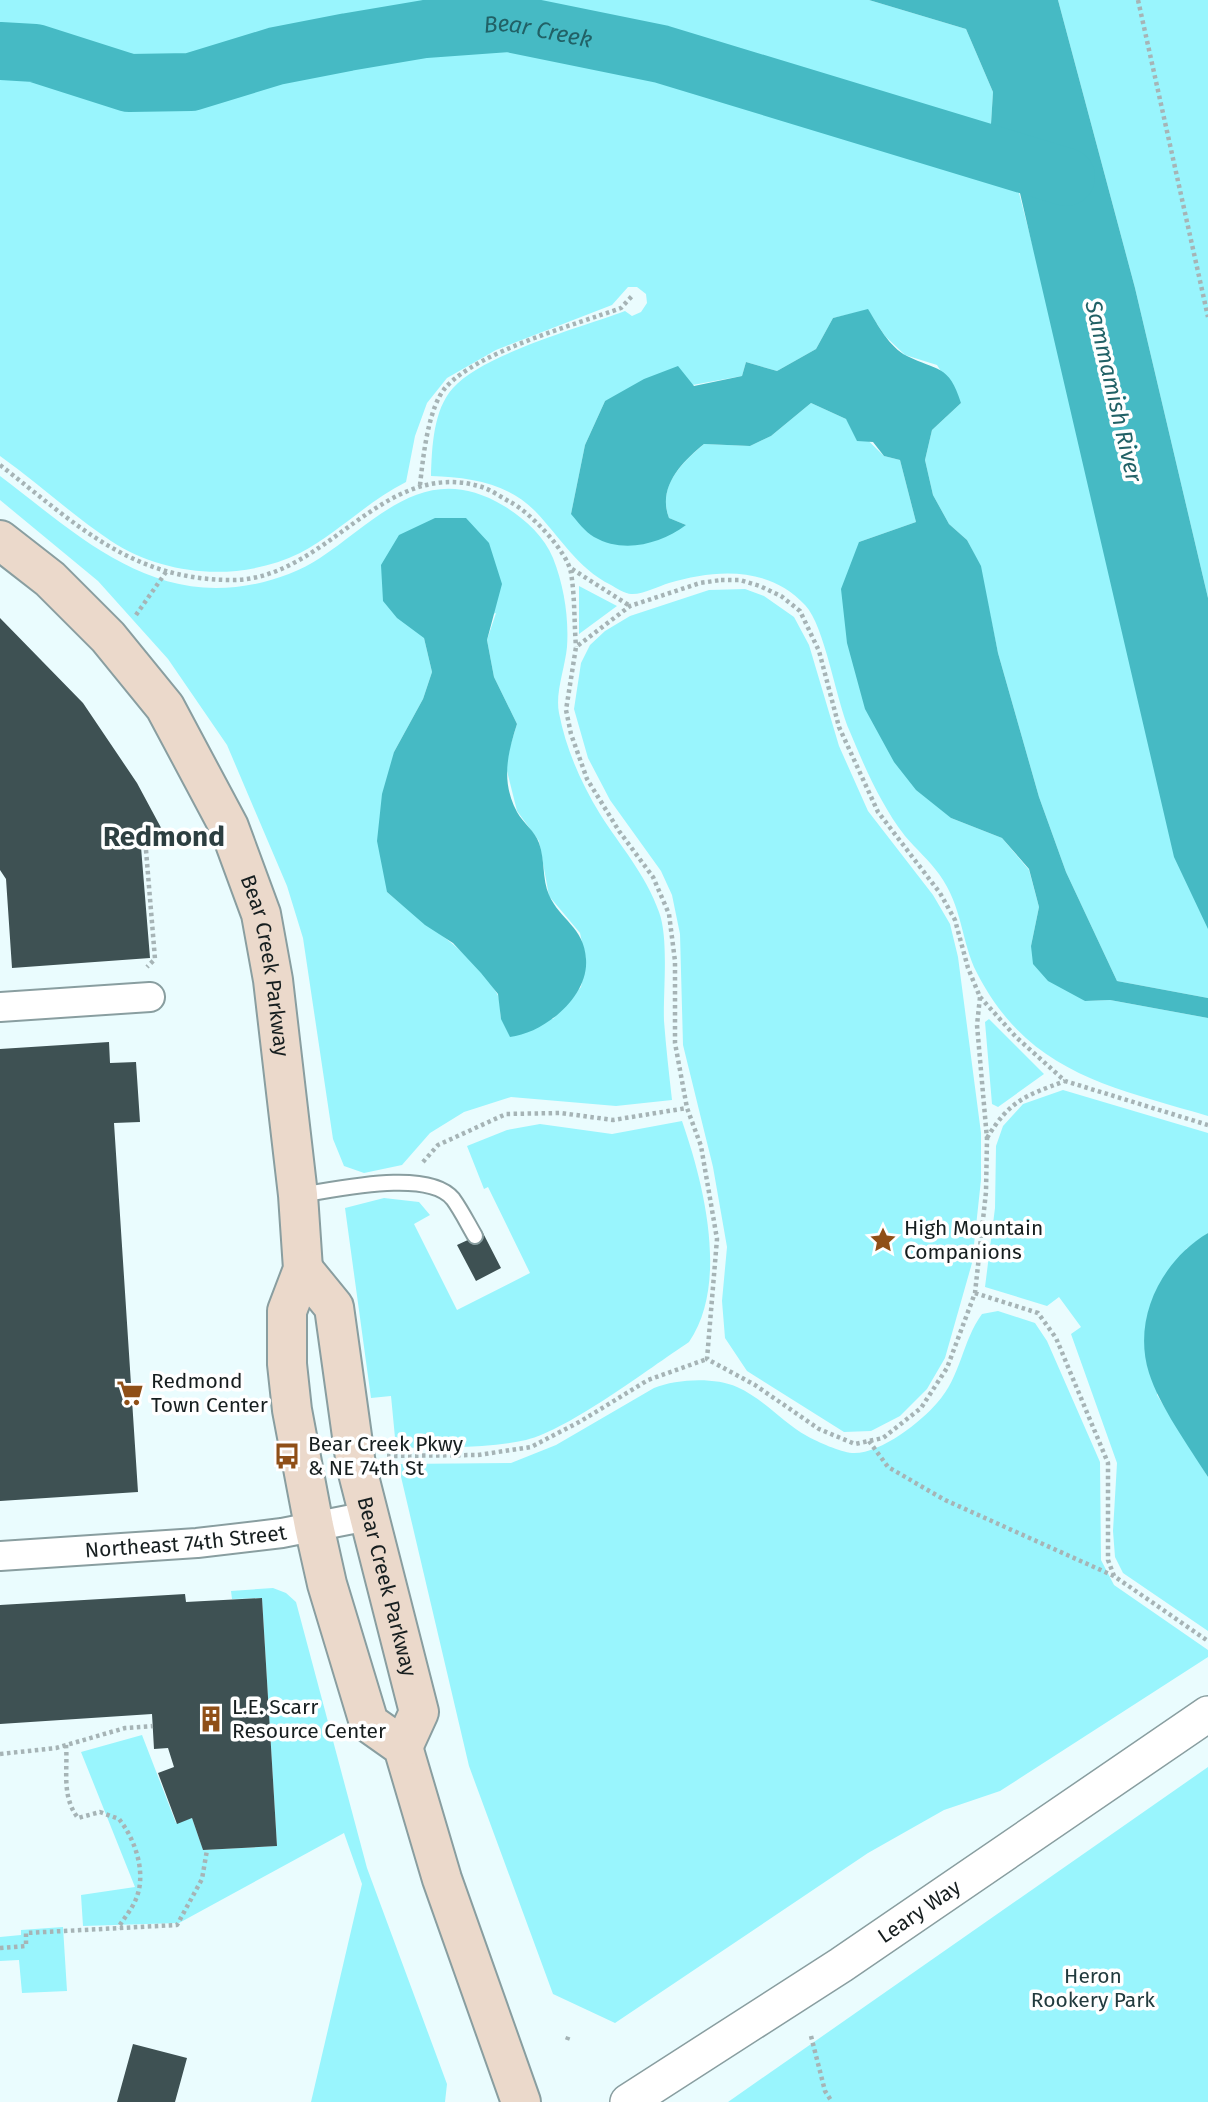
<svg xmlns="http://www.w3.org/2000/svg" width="1208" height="2102" font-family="'Fira Sans',sans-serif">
  <rect width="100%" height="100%" fill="#eafcfe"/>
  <path fill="#99f5fd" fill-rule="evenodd" d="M0,0H869L966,29L993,92L991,124L1019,193L1208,922V998L1117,981L1066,872L1039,797L998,653L980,566L967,540L949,524L933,495L925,460L932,430L961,403L937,365L905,355L885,336L868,310L833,318L816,349L777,371L746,362L742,376L605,401L585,445L571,514L686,525L669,518C657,486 682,463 704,444L750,446L771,436L811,403L846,419L884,456L900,460L916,522L859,542L951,818L1002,838L1029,870L1039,907L1031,946L1085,1001L1110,1000L1208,1018V1116C1111,1087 1028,1073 977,973C961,942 963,907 939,874C929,860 916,849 905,836C881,805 865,768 850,732C836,701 825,626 805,605C769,566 716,569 669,583C659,586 642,595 631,594C626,594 616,588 611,585C577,568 561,538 535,511C507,483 469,477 431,476C432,448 433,410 453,388C481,355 582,327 625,311L632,316L641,312L647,303L646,294L637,287H628L612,305L496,350L447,378L427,403L415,436L406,482C368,501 338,533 300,553C241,582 166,577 111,541C72,515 38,483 0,456Z
    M1058,0H1208V598L1135,288Z
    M0,476C64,524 130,588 216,588C252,588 291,577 320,558C379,519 426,459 504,506C524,518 544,536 553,558C564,586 569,617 567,647C565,668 555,693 559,713C566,749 581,783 600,814C621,847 646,875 659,912C669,939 663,991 664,1021C666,1047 669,1074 672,1100L616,1106L511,1097L464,1112L430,1133L402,1165L364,1173L344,1166L333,1139L303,938L287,886L227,745L168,659L98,581L0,500ZM496,613L487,640L494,677L517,724L505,763L517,811L539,841L549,896L580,933L586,960L581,987L553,1019H501C500,1011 501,999 496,992C472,951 422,923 387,892L394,752L423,699L432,672L424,638Z
    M579,586L617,606L579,634Z
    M745,589L764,596L794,617L809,645L839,746L868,811L933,895L950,924L958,957L981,1133V1180L972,1263L945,1358L927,1389L900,1416L871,1431L844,1432L747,1371L725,1338L722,1301L727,1247L713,1167L683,1045L680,934L672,895L661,871L610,800L588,758L574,709L581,663L590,645L605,631L630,616L709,590Z
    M989,1019L1044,1074L998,1107L992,1104L985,1022Z
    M1063,1090L1208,1133V1233L1186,1249L1157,1395L1208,1477V1631L1123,1573L1115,1557L1113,1531L1117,1463L1071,1334L1081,1327L1059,1297L1047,1306L985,1287L995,1208L996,1146L1003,1126L1023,1104Z
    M682,1121C704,1184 729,1284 689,1342C648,1369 570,1429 526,1440C485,1449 439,1447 396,1448L391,1396L371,1398L345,1208L384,1198L419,1202L430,1215L414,1224L457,1310L530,1273L488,1187L484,1189L467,1146L507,1130L540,1124L612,1134Z
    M998,1311L1035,1323L1047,1341L1100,1462L1101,1560L1114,1585L1208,1650V1657L1000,1791L944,1810L868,1853L615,2023L553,1994L469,1766L398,1464L511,1463L556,1445L654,1388C677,1379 714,1377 737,1387C764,1399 782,1422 807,1436C818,1442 840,1452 852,1453C879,1455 921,1422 937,1403C961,1377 962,1341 982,1314Z
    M273,1588L286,1593L296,1602L367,1868L447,2084L445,2102H311L362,1884L344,1833L179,1923L83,1926L81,1895L135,1887L81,1752L142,1735L176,1823L192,1818L203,1850L277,1846L262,1598L232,1599L231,1591Z
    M1208,1767V2102H728Z
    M63,1927L67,1991L22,1993L19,1960L0,1961V1937L21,1935V1930Z"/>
  <path fill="#46bac4" d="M869,0H1058L1135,288L1208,598V929L1174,857L1020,193L991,124L993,92L966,29Z
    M868,309C878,325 889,347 907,356C937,371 949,364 961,403L932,430L925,460L933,495L949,524L967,540L981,566L998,653L1039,797L1066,872L1117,981L1208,998V1018L1110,1000L1085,1001L1048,981L1033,964L1031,946L1039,907L1029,869L1002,838L951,818L916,790L894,762L865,709L847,643L841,589L859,542L916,522L900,460L884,456L873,442L857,441L846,419L811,403L771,436L750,446L704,444C682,462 657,487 669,518L686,525C660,544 624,554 594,537C585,532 577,521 571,514L585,445L605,401L644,379L678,366L694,386L742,376L746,362L777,371L816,349L833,318Z
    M435,518H466L489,543L502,584L487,640L494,677L517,724C507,755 501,782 517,812C523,823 535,831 539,843C545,859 542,879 549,895C560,920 584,927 586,959C589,997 544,1033 510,1037L501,1019L498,994L481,973L453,943L425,925L387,892L377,841L382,794L394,752L423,699L432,672L424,638L397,618L383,601L381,565L399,535Z
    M1208,1233V1477C1189,1447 1159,1405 1149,1373C1132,1319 1161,1261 1208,1233Z"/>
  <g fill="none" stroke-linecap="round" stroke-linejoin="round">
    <path stroke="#46bac4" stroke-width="58" id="s1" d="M0,51L35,53L129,83L191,82L276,56L348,42L425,29L509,23L661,54L1066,177"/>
  </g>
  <path fill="#3e5153" d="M0,618L83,703L137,783L166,837L141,847L150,958L12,968L6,879L0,870Z
    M109,1042L110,1063L136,1062L140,1122L114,1123L138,1492L0,1501V1049Z
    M483,1233L501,1268L476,1281L457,1245Z
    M185,1594L186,1602L262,1598L277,1846L203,1850L192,1818L177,1824L158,1773L174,1767L168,1748L154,1749L152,1714L0,1724V1605Z
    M133,2044L187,2058L175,2102H117Z"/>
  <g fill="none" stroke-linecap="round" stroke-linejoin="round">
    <g stroke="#899ea0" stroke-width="18">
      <path id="service" d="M300,1195C335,1190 428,1168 453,1199C461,1210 468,1224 475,1236"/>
    </g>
    <g stroke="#899ea0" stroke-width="32">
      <g id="minor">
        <path d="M0,1007L150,997"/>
        <path id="s2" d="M0,1556L197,1543L282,1533L368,1516"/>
      </g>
    </g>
    <g stroke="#899ea0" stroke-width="38">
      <g id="tertiary">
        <path id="s3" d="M628,2102L841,1965L1208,1714"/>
      </g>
    </g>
    <g stroke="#899ea0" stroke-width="42">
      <g id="secondary">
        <path id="s4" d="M0,540L50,579L108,637L165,707L229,827L261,914L273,980L298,1195L303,1269L287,1311V1364L292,1410L314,1526L327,1584L369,1723L403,1747L442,1879L521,2102"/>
        <path id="s5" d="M303,1269L334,1307L356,1465L419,1712L403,1747"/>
      </g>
    </g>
    <path stroke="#a6b4b6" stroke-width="4.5" stroke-dasharray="3.5 3.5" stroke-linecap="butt" d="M1138,0L1208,317
      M0,465C75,523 130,580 232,580C327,580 383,456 482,487C491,490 501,497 510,502C529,511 568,552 571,573C575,597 574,622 576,647
      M420,485C423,458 428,407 446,387C479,351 574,325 621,308L632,296
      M572,569L630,606
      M721,580H740L760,586L781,596L800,611L819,651L839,727L878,812L940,893L955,920L968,968L980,997L977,1025L987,1139L986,1192L975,1293L947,1368L921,1408L883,1438L855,1444L819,1429L755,1385L707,1359L717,1239L701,1146L687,1108L675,1043V961L669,914L653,877L619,831L587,779L571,734L566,710L576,647L630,606L700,583Z
      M136,615L166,572
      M146,850L155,959L147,967
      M980,997L1016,1037L1065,1081L1208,1125
      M987,1138C1010,1100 1025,1096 1065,1081
      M423,1162L438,1145L506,1114L561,1113L613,1120L687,1108
      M975,1293L1038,1313L1056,1338L1108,1463V1560L1114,1576L1208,1641
      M869,1441L888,1467L945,1500L1114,1576
      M387,1456L478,1455L531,1447L581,1421L648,1380L707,1359
      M66,1745C68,1770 61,1796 78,1818L100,1812L119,1819C135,1839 147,1873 136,1899C132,1909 124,1918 118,1928
      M0,1754L56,1748L125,1728L153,1726
      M0,1948L26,1946V1933L177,1925L202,1879L207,1850
      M811,2036L825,2091L832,2102
      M567,2040L569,2035"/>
    <use href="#service" stroke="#fff" stroke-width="14"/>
    <use href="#minor" stroke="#fff" stroke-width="28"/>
    <use href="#tertiary" stroke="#fff" stroke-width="35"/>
    <use href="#secondary" stroke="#ebd9cb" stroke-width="38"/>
  </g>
  <defs>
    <g id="sight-bare" transform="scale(2.1)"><path d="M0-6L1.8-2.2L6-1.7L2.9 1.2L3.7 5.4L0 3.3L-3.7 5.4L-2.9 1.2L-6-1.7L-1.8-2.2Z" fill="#8f4f17" stroke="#fff" stroke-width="2.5" paint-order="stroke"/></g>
    <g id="supermarket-bare" transform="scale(2.1)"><path d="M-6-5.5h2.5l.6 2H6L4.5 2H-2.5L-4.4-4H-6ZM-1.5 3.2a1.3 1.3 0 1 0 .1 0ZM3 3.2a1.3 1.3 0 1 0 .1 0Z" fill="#8f4f17" stroke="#fff" stroke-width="2.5" paint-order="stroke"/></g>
    <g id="bus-bare" transform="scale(2.1)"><path d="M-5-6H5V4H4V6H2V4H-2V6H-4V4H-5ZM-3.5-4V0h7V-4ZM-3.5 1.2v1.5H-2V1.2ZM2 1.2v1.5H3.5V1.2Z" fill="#8f4f17" stroke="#fff" stroke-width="2.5" paint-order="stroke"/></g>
    <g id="building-bare" transform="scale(2.1)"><path d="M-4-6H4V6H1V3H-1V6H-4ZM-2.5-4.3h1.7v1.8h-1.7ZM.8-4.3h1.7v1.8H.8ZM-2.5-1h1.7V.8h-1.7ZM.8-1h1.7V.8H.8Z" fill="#8f4f17" stroke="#fff" stroke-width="2.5" paint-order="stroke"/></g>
  </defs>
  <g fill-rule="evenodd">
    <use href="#sight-bare" x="883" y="1240"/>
    <use href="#supermarket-bare" x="130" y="1393"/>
    <use href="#bus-bare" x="287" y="1456"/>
    <use href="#building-bare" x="211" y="1719"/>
  </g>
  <g text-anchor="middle" stroke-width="7" stroke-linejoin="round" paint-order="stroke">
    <g font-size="21" fill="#161e1f" stroke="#fff">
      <text dy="7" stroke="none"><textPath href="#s4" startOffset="516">Bear Creek Parkway</textPath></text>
      <text dy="7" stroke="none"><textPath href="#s2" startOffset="186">Northeast 74th Street</textPath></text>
      <text dy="7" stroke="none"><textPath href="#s5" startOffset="334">Bear Creek Parkway</textPath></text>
      <text dy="7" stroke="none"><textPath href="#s3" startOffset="348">Leary Way</textPath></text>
    </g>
    <g font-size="21" fill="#161e1f" stroke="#fff" text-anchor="start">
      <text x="904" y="1235">High Mountain<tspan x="904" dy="24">Companions</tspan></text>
      <text x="151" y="1388">Redmond<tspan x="151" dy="24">Town Center</tspan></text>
      <text x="308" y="1451">Bear Creek Pkwy<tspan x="308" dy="24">&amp; NE 74th St</tspan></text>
      <text x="232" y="1714">L.E. Scarr<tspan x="232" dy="24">Resource Center</tspan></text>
    </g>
    <g font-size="21" fill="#223b3e" stroke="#fff">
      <text x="1093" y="1983">Heron<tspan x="1093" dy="24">Rookery Park</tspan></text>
    </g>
    <g font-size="23" font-style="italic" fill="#216166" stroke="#fff">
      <text dy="8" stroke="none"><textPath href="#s1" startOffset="550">Bear Creek</textPath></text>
      <text transform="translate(1114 391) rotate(77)" y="8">Sammamish River</text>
    </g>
    <g font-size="28" font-weight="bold" fill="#2d3f41" stroke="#fff">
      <text x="164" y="846">Redmond</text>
    </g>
  </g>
</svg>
